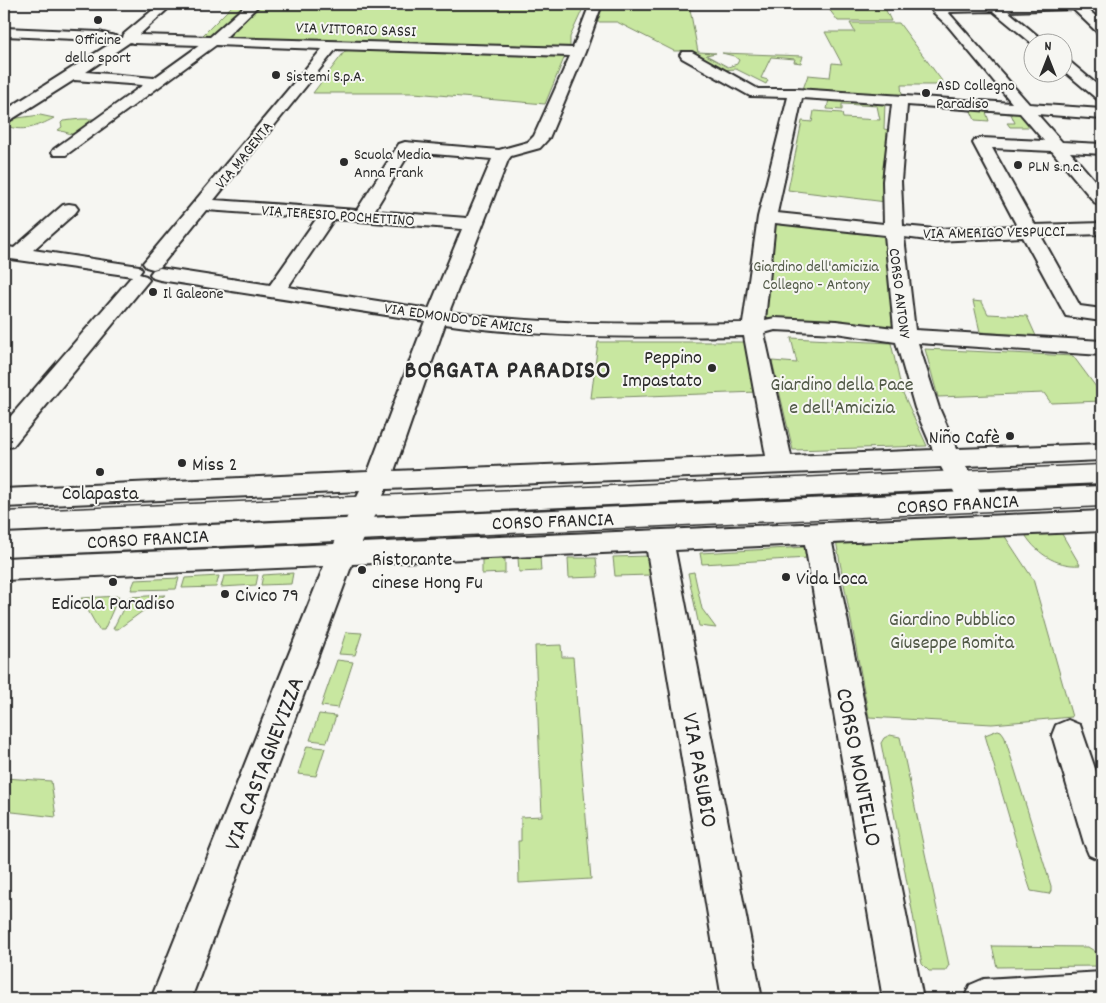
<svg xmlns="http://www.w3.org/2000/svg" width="1106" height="1003" font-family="Dekko,sans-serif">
  <rect width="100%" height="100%" fill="#f6f6f2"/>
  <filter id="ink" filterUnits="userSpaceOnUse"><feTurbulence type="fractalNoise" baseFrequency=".02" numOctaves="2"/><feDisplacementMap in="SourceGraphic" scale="10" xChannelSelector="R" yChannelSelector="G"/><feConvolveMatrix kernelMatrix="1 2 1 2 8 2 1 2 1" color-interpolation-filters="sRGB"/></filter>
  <g filter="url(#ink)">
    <path fill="#c8e7a0" stroke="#7a8966" d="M234,4H246L219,29L216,36H202Z
      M254,4H530L584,6L570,37V47L219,37Z
      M602,4H689L698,52L716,53L706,55L728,67L737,64L739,60L734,56L722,53L803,56L801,63L794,62L795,59L771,57L761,78L768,80L766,84L736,69L720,70L684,51H674L617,22H595Z
      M825,4H883L891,21H838Z
      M850,23H899L945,85H901L902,96L803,89L808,75L830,77L832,63L842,64L825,32H855Z
      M345,51L352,50L565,56L545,104L414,93H313Z
      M829,99L885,103L884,129L889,130L886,202L788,190L802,121L812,122L814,111L842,113L843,118L880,120L877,106L842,104V110L827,109Z
      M970,109L1020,113L1032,127H1010L1007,123H1015L1011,114L986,112L989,121L975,120Z
      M40,115L54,118C37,127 22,133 4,125L10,119Z
      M81,119H100L78,136L58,130L62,127L61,123L63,121Z
      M773,221L885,234L893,329L761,317Z
      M973,301L982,302L988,314L1027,316L1036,336L980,332Z
      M791,338L891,343L902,391L927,446L793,450L772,361L797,363Z
      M598,342H747L758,392L591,398Z
      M925,349L1073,356L1102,395V401L1051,403L1044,393L938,397Z
      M1059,529L1080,565C1056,567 1034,552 1023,531Z
      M1004,535L1033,579L1072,717L992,724L869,717L836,541Z
      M807,547L808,558L702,564L700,553Z
      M648,556L651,575L615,576L613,557Z
      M540,557L541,571L519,572L518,558Z
      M596,558L598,577L569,578L568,558Z
      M482,559H505V573L482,574Z
      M694,572L702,609L716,628L699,626L688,573Z
      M293,573L291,584L261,585L263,575Z
      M258,575L256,585L221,587L224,576Z
      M219,576L216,587L182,588L185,578Z
      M179,578L176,589L131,590L135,580Z
      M165,595L118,629H113L129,597Z
      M119,596L104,630H99L81,598Z
      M346,632L362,633L355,655L339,654Z
      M561,645L562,657H573L591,879L519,883L518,841H521V817L542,816L535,646Z
      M337,660L353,662L338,708L321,706Z
      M319,714L336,716L327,742L310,740Z
      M998,730L1001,731L1004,735L1051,886V891L1049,894L1031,891L1028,882L985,735Z
      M890,735L900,737L949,965L945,971H929L922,964L881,743L884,738Z
      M307,746L325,748L316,776L298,774Z
      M4,778L51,781L56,817L4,811Z
      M992,946L1088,947L1096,952L1100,966L997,967Z"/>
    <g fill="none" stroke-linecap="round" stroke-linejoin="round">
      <g stroke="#2b2b2b" stroke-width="4">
        <path id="minor" d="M160,4H173L139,35L210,37L247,4H260L225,38L573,48L590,4H602L585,52L549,138L540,148L511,156L508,160L449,312C547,326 645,324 743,323L758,217L788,97L750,96L682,58L680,55L682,52H692L758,89H796L1012,103L948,26L933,12L931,9L933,6L986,4H1082L1102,22V33L1097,32L1073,9L1008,11L1045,42H1034V45L993,11L948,12L1029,104L1102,109V119L1037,114L1062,142L1102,144V154L1070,152L1102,189V205L1096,204L1052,151L992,148L1035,225L1102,223V234L1041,236L1080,306L1102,309V321L1066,316L1023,237L935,241L904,237L915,330L1102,341V355L918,343L939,408L957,449L1102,444V460L966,466L985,502L981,509L972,511L963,509L941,467L386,489L362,543L1102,511V531L832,543L923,999H883L805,544L675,550L762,999H722L647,551L352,564L191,999H151L324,566L4,580V558L334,544L360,491L4,507V489L368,472L425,321L160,280L153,278L150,274L153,270L160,268L270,285L317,218L206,210L160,267L153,269L146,267L143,263L322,49L216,45L66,155H54L52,152L54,149L143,85L74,80L9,121L4,123V111L113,42L99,40L4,36V28L99,32L123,38L124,34ZM130,42L133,43L200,45L154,78L86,72ZM336,49L570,56L534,136L528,142L499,150L405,142L399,144L357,210L214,200ZM802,98L892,104L883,181L884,224L777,213ZM907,105L1020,113L1044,141L981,138L975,140L973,143L1017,226L935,229L903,226L901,181ZM410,152L492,159L467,218L374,211ZM334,219L462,229L429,309L288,287ZM775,223L885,235L894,328L836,321L775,318L765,320ZM445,324C544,339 643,337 744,336L766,456L394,471ZM775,330L836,333L896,342L915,408L933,450L791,456L764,333Z
          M1064,60L1069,61L1102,89V100L1097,99L1064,71Z
          M69,204L75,205L78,209L75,213L33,250L139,266L142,270L139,274L146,276L149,280L13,446L4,448V424L132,276L4,258V246L14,248L63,205Z
          M1068,720L1080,725L1102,789V861L1089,855L1084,843L1052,735L1056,725Z
          M1102,972V999H964L970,985L984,979Z"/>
      </g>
      <g stroke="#2b2b2b" stroke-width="3">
        <path id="major" d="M1102,465V483L4,532V512Z
          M1102,486V506L4,556V534Z"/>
      </g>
      <use href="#minor" fill="#f6f6f2" fill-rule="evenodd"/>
      <use href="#major" fill="#f6f6f2" fill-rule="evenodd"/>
    </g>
  </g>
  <g fill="#2b2b2b" stroke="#f6f6f2" stroke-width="2">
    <circle cx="98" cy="20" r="5"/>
    <circle cx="276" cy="75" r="5"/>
    <circle cx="926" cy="93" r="5"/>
    <circle cx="344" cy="162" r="5"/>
    <circle cx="1018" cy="165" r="5"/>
    <circle cx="153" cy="292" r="5"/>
    <circle cx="712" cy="368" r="5"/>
    <circle cx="1010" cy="436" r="5"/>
    <circle cx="182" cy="463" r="5"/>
    <circle cx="100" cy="472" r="5"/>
    <circle cx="362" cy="570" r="5"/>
    <circle cx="786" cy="577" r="5"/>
    <circle cx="113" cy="582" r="5"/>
    <circle cx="225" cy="594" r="5"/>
  </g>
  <g text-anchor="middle" stroke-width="4" stroke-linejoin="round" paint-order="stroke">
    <g font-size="16" fill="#2b2b2b" stroke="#f6f6f2">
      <text transform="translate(356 28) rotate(2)" y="6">VIA VITTORIO SASSI</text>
      <text transform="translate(243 154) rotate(-51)" y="6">VIA MAGENTA</text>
      <text transform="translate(338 214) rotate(4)" y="6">VIA TERESIO POCHETTINO</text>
      <text transform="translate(994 231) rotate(-1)" y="6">VIA AMERIGO VESPUCCI</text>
      <text transform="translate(901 293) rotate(83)" y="6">CORSO ANTONY</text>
      <text transform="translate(459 317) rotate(8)" y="6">VIA EDMONDO DE AMICIS</text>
    </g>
    <g font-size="16" fill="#2b2b2b" stroke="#f6f6f2" text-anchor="start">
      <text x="98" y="44" text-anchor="middle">Officine<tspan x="98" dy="18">dello sport</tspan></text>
      <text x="286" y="81">Sistemi S.p.A.</text>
      <text x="936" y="90">ASD Collegno<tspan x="936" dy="18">Paradiso</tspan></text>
      <text x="354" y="159">Scuola Media<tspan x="354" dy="18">Anna Frank</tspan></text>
      <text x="1028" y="171">PLN s.n.c.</text>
      <text x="163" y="298">Il Galeone</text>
    </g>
    <g font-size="16" fill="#525a48" stroke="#f6f6f2">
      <text x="816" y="271">Giardino dell'amicizia<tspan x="816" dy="18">Collegno - Antony</tspan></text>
    </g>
    <g font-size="20" fill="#2b2b2b" stroke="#f6f6f2" text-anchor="start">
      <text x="702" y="363" text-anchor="end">Peppino<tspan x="702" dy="23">Impastato</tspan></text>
      <text x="1000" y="443" text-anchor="end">Niño Cafè</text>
      <text x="192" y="470">Miss 2</text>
      <text x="100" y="499" text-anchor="middle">Colapasta</text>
      <text x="372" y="565">Ristorante<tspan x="372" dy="23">cinese Hong Fu</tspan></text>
      <text x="796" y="584">Vida Loca</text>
      <text x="235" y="601">Civico 79</text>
      <text x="113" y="609" text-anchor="middle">Edicola Paradiso</text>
    </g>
    <g font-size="20" fill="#525a48" stroke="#f6f6f2">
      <text x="842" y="390">Giardino della Pace<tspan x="842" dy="23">e dell'Amicizia</tspan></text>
      <text x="952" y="625">Giardino Pubblico<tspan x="952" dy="23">Giuseppe Romita</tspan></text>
    </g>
    <g font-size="20" fill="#2b2b2b" stroke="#f6f6f2">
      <text transform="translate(958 503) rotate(-3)" y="7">CORSO FRANCIA</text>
      <text transform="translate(553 520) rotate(-2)" y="7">CORSO FRANCIA</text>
      <text transform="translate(148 538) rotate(-3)" y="7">CORSO FRANCIA</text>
    </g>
    <g font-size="24" fill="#2b2b2b" stroke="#f6f6f2">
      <text transform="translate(263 763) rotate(-69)" y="8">VIA CASTAGNEVIZZA</text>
      <text transform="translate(860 767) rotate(79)" y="8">CORSO MONTELLO</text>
      <text transform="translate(701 770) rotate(80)" y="8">VIA PASUBIO</text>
    </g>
    <g font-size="25" font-weight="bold" letter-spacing="1" fill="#2b2b2b" stroke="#f6f6f2">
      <text x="508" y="377">BORGATA PARADISO</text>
    </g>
  </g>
  <rect width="1106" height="1003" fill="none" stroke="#f6f6f2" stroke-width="20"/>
  <rect x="10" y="10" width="1086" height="983" fill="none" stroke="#2b2b2b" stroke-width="2" filter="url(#ink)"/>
  <g transform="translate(1048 58)"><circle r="24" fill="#f6f6f2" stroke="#a5a5a2"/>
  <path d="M0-4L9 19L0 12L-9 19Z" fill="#2b2b2b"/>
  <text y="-8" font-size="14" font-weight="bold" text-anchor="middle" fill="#2b2b2b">N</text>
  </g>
</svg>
